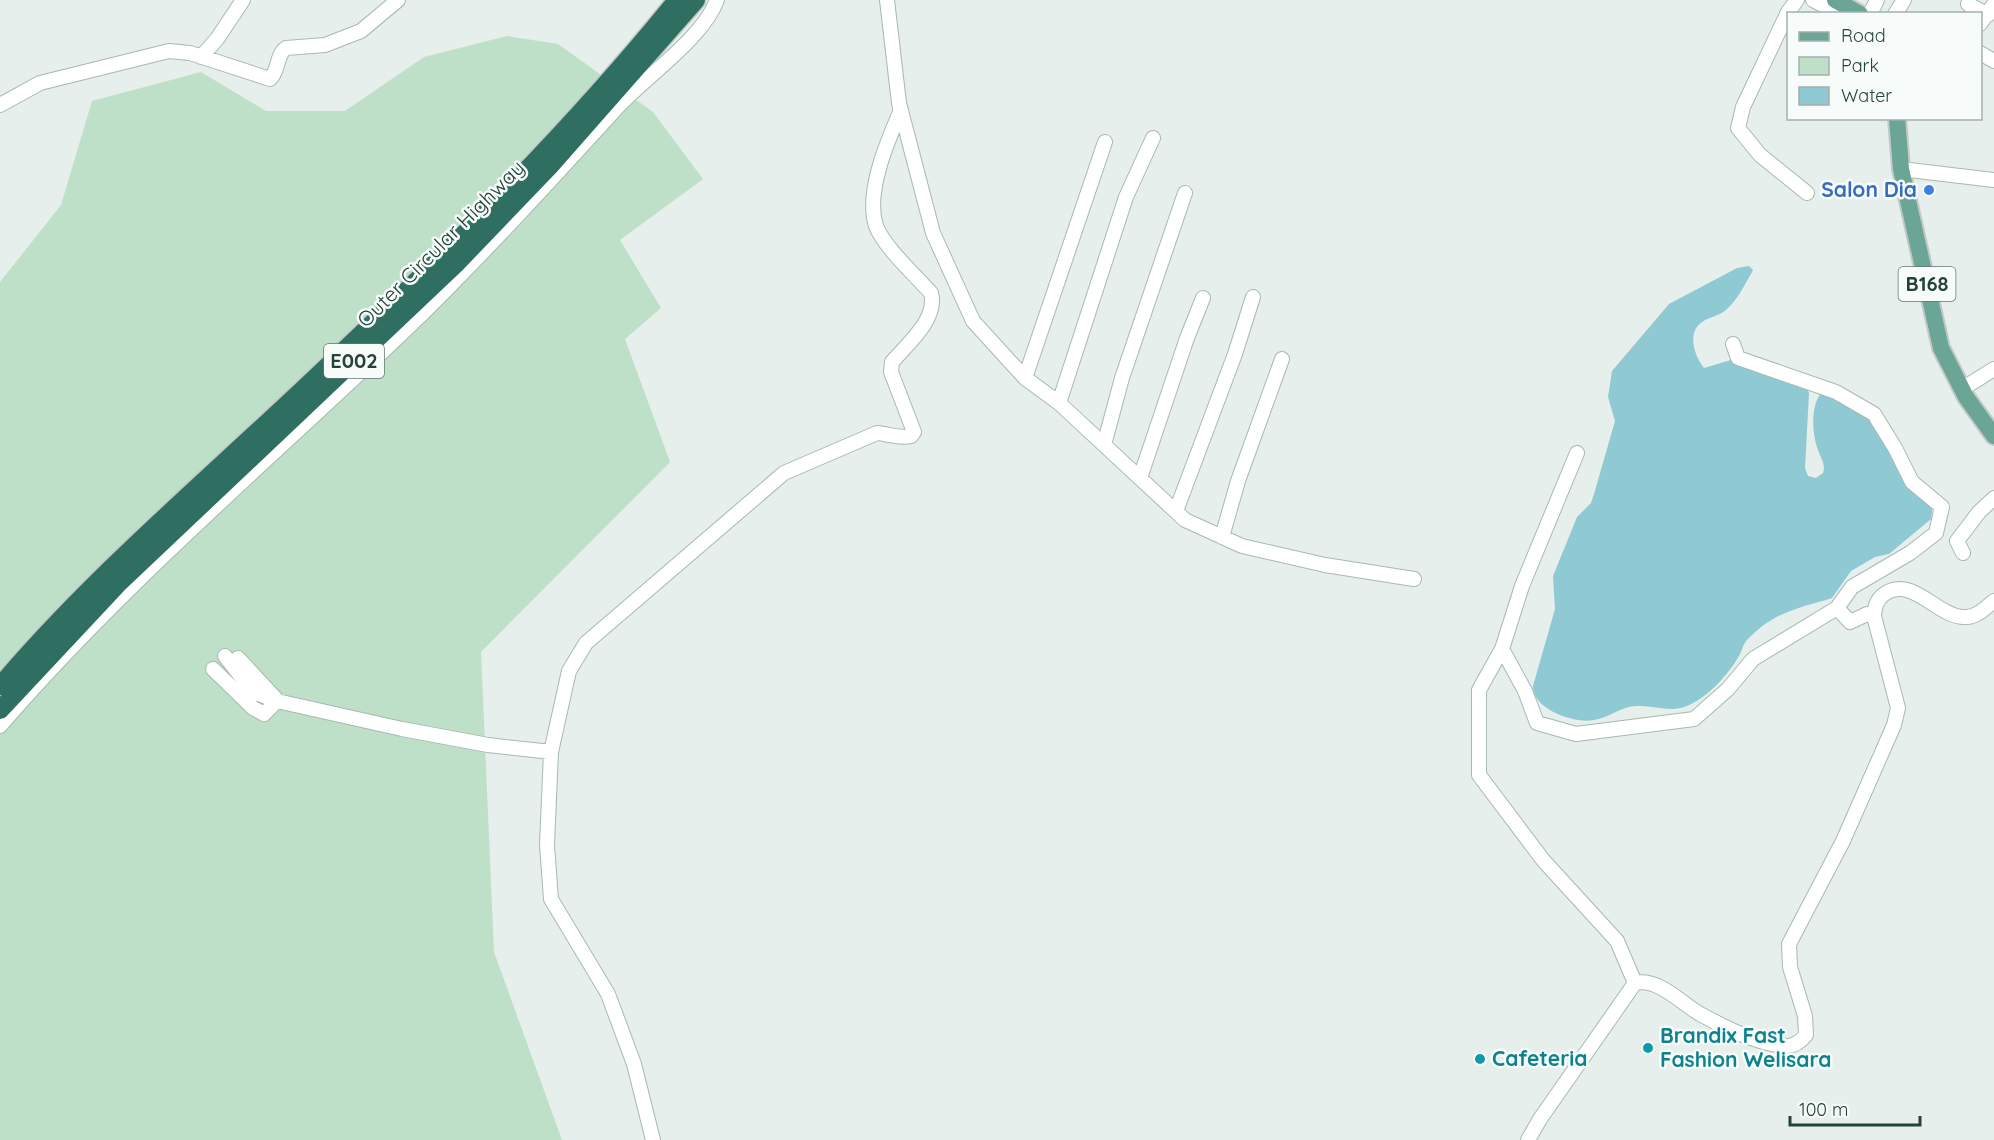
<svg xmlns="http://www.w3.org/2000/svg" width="1994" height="1140" font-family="Quicksand,sans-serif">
  <rect width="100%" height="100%" fill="#e6efeb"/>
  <path fill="#bfe0c8" d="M507,36L558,44L653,112L703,179L620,240L661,308L625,339L670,462L481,652L494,952L562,1140H0V282L61,205L92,101L201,72L266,111H345L424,57Z"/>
  <path fill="#8ec9d4" d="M1749,266L1753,270L1751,274C1744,286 1737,300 1727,309C1720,316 1709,317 1702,322C1686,333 1695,357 1704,368L1731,360L1738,362L1806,385L1809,393L1805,468L1808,476L1816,478L1823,473C1826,464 1821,459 1818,450C1812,434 1810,405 1822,392L1856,406L1871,420L1889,448L1902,478L1933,505L1931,519L1889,554L1875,557L1851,571L1832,598C1797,609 1775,611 1747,640C1743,644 1742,651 1739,656C1728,675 1707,698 1687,706C1671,713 1653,705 1637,706C1621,706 1609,718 1594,720C1574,724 1532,709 1533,686L1555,609L1553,576L1577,517L1591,503L1594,494L1615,421L1608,397L1612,371L1669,304L1737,268Z"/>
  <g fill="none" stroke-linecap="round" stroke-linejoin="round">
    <g stroke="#a8b8b2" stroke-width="16">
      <path id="minor" d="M887,0L899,103L933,233L973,321L1025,378L1059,403L1185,520L1242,546L1325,565L1414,579
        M1797,0L1788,12L1743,107L1738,128L1760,155L1807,193
        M1813,0L1841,14
        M1968,4L1988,15
        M1870,14L1877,0
        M1895,14L1904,0
        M1980,24L1994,4
        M1980,53L1994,61
        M201,57L217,39L243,0
        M0,105L40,83L169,51L190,53L270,79C279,71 276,55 286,48L325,45L361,31L398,0
        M1901,169L1994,180
        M1733,344L1738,358L1836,392L1874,414L1895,448L1912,482L1942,507L1936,533L1910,553L1852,587L1837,608L1850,622L1867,614L1874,616
        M1025,378L1105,142
        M1962,389L1994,369
        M1059,403L1126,197L1153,138
        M1104,445L1122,378L1185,193
        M1577,453L1522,586L1502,649L1479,690V775L1543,860L1617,941L1635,983
        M1140,478L1187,338L1203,298
        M1176,511L1235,354L1253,297
        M1222,537L1238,481L1282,359
        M1963,553L1957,541L1979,512L1994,498
        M1502,649L1525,691L1537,723L1576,734L1694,719L1728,689L1753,659L1837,608
        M225,656L253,692L277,701L402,729L488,745L551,752
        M238,658L276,699
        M213,669L253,708L264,714L277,701
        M0,726C128,578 279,452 419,317C486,251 550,181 613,112C643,78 702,40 717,0
        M653,1140L634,1064L608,994L551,899L547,845L551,752L569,671L586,643L784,473L877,433C889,434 899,439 911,436L914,432L891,372L892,362C908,343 938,319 931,293C916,276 884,247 876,226C865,192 888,140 901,110
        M1528,1140L1540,1119L1635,983C1659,978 1681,1003 1700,1014C1724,1027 1759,1045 1787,1046C1795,1046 1801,1041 1806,1035L1805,1016L1790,967L1789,944L1843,841L1894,725L1898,708L1874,616C1875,607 1876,601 1883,595C1912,573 1938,619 1966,617C1977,617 1985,608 1994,601"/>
    </g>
    <g stroke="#c2cac8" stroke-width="20">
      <path id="major" d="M1835,0L1860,14
        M1897,118L1901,169L1941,348L1966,397L1994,436"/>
    </g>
    <g stroke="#c2cac8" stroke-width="21">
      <path id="highway" d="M0,686C91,579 199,487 301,391C433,267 563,141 677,0
        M0,710L118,584L456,264L550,166L696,0"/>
    </g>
    <use href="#minor" stroke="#fff" stroke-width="14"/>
    <use href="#major" stroke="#6aa596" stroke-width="16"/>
    <use href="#highway" stroke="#2f6f62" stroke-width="18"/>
  </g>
  <circle fill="#3f7fe0" stroke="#f7fbf9" stroke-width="2" cx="1929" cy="190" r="6"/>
  <g fill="#0f9aa8" stroke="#f7fbf9" stroke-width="2">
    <circle cx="1648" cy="1048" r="6"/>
    <circle cx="1480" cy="1059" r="6"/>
  </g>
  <g text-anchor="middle" stroke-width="5" stroke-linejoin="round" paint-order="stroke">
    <g fill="#f7fbf9" stroke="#637a73" stroke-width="1.5">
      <rect x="1898.5" y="267" width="57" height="34" rx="4.5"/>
      <rect x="324" y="344" width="60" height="34" rx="4.5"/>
    </g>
    <g font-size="20" font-weight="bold" fill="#24423a">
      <text x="1927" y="291">B168</text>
      <text x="354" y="368">E002</text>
    </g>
    <g font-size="21" font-weight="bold" fill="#366cbe" stroke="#f7fbf9" text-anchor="end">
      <text x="1917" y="197">Salon Dia</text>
    </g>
    <g font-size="21" fill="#24423a" stroke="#f7fbf9">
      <text transform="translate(441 244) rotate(-45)" y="7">Outer Circular Highway</text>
    </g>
    <g font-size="21" font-weight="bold" fill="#0d838f" stroke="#f7fbf9" text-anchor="start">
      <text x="1660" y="1043">Brandix Fast<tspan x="1660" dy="24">Fashion Welisara</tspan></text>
      <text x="1492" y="1066">Cafeteria</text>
    </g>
  </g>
  <rect x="1787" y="12" width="195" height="108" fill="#f7fbf9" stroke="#a3b1ad" stroke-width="1.5"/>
  <rect x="1799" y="32" width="30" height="9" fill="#6aa596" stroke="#a3b1ad" stroke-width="1.5"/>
  <text x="1841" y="42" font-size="18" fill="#24423a">Road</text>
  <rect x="1799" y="57" width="30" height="18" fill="#bfe0c8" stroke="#a3b1ad" stroke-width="1.5"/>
  <text x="1841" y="72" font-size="18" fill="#24423a">Park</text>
  <rect x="1799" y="87" width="30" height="18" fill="#8ec9d4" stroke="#a3b1ad" stroke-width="1.5"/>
  <text x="1841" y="102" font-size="18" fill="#24423a">Water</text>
  <path d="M1790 1116v9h130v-9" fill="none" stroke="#24423a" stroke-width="3"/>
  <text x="1799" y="1116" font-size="18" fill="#24423a" stroke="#f7fbf9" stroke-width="4.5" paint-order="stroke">100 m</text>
</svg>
